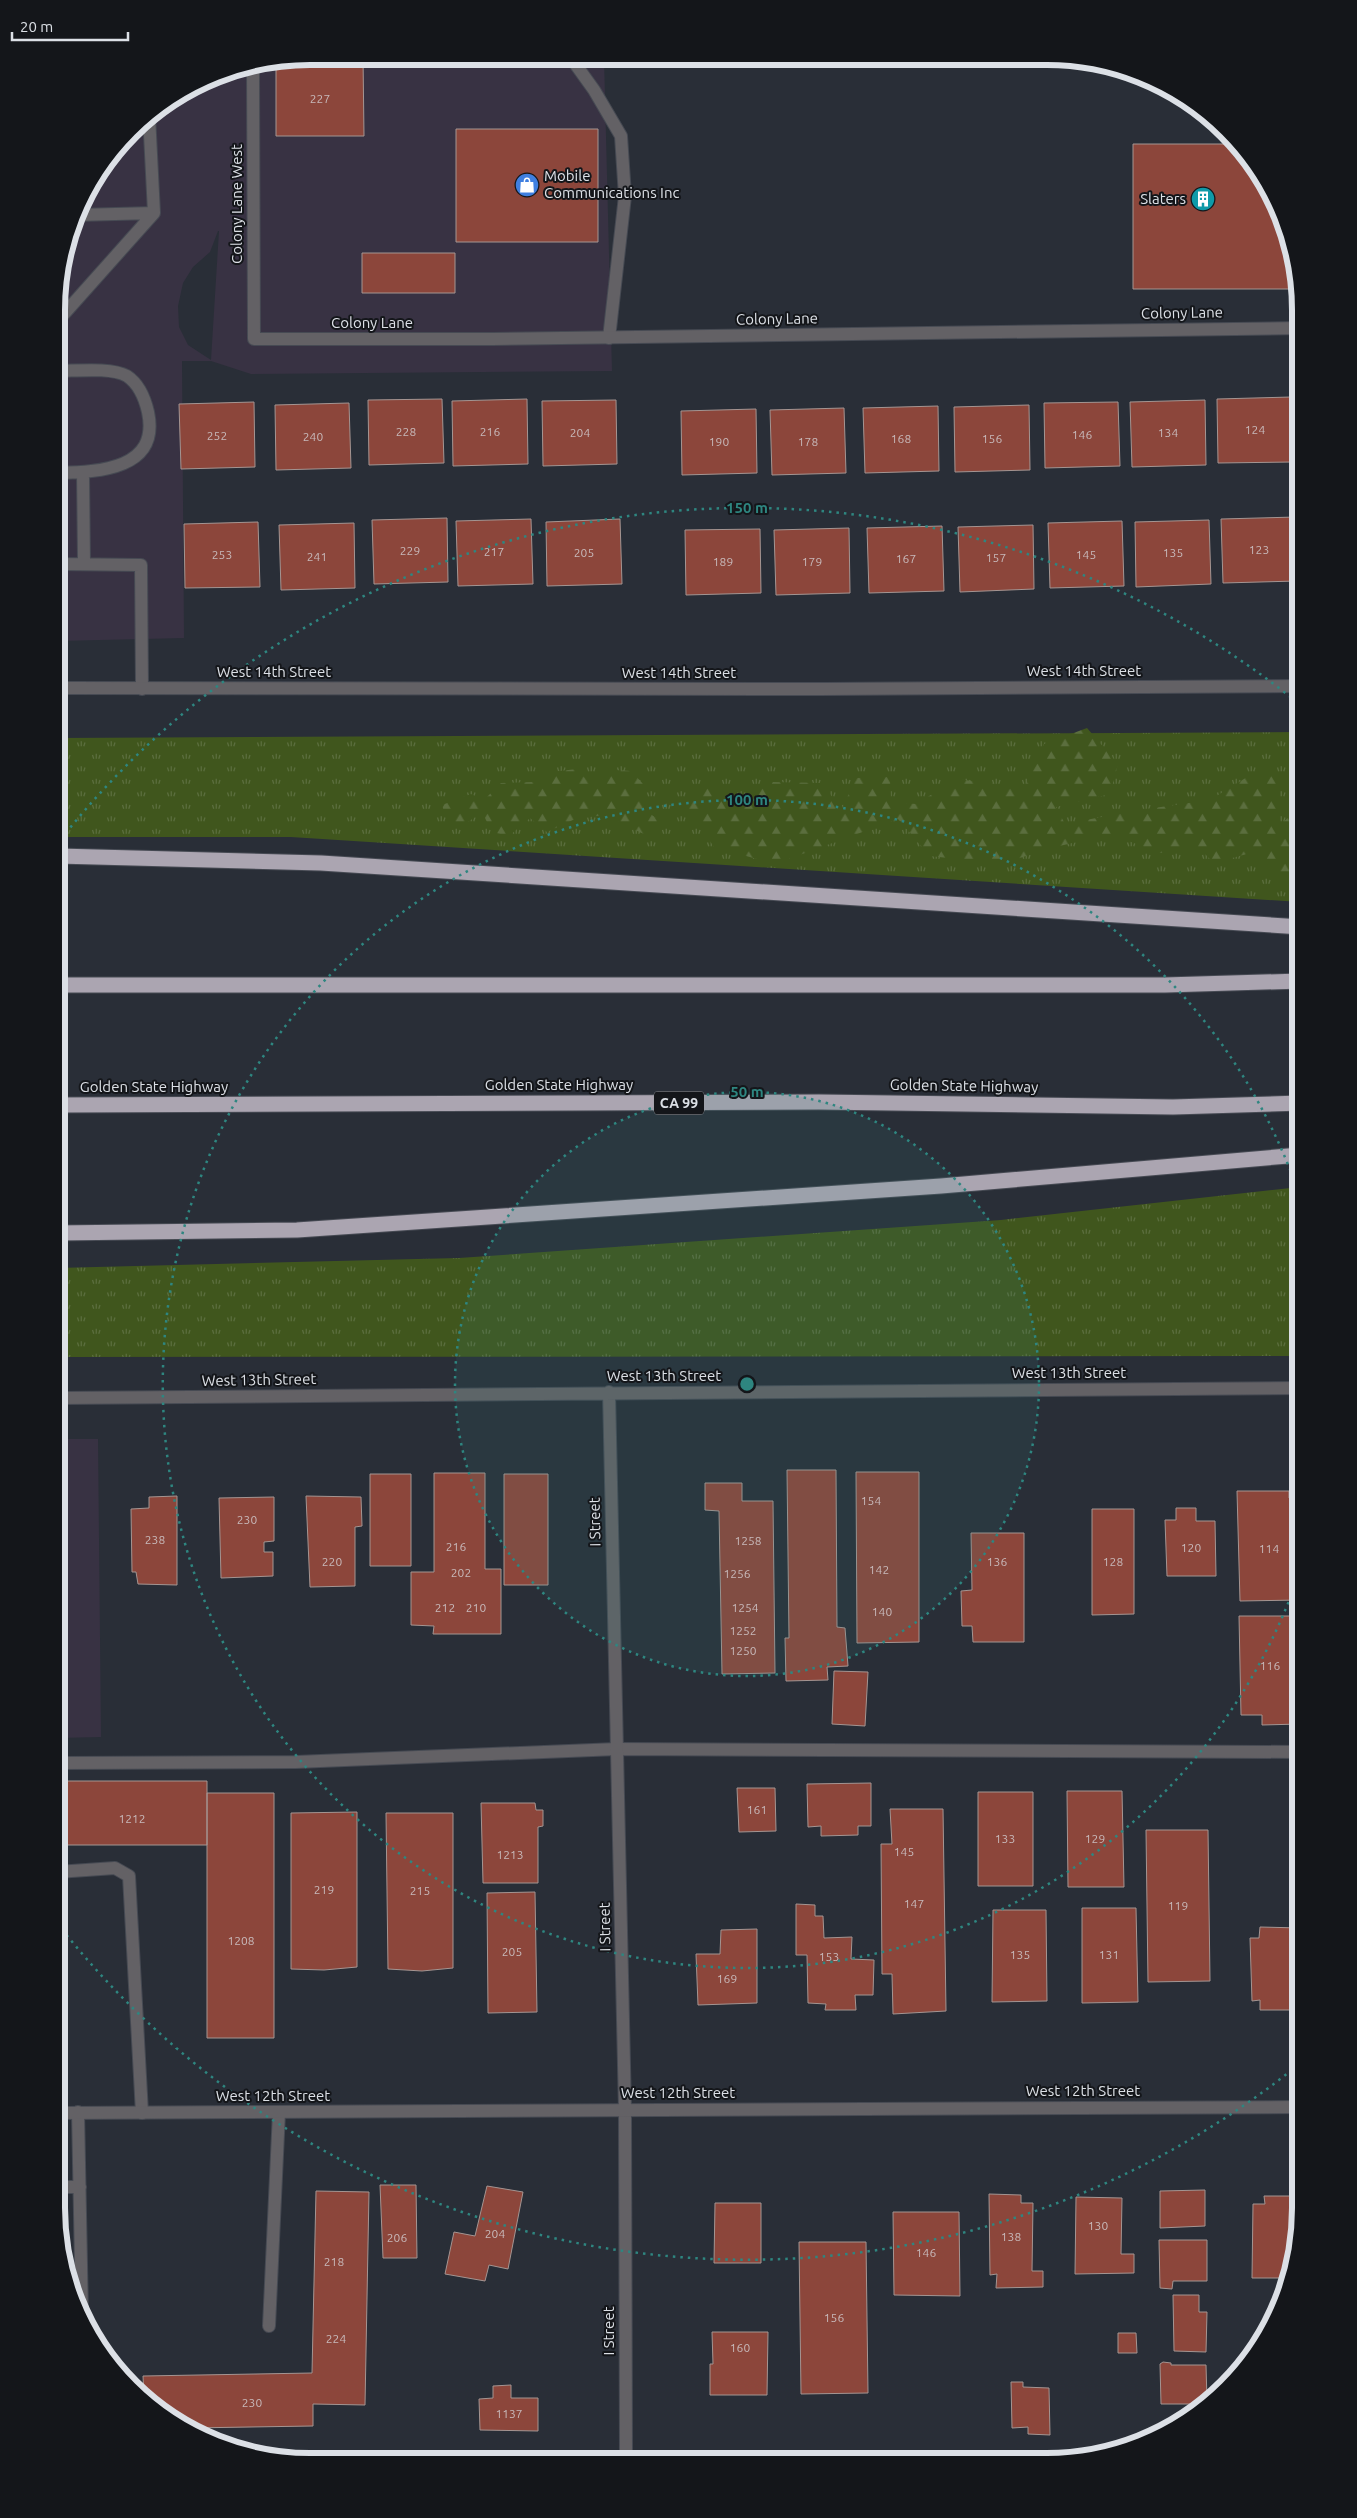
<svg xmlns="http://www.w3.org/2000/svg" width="1357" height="2518" font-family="Ubuntu,sans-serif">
  <defs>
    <pattern id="grass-tufts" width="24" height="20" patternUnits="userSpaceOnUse" patternTransform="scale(1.25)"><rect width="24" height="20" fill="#40561d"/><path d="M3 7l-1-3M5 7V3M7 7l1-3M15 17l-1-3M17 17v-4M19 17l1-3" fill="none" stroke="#5b6e3e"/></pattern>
    <pattern id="forest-firs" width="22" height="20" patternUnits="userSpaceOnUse" patternTransform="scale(1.25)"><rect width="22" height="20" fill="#40561d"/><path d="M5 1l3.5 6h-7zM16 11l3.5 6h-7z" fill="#5b6e3e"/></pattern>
  </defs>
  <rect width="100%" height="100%" fill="#292e37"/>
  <path fill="#383243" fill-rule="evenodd" d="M310,56L604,58L612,371L251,374L211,361H182L184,638L58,641V278L83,198L143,120L213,75ZM218,231H219L211,360L188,345L179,327L178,306L183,283L193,267L210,252Z
    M57,1439H98L101,1737L57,1738Z"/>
  <path fill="url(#grass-tufts)" d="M1301,732V902L291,837H58V738Z
    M1300,1187V1356L57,1357V1268L459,1258L1001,1220Z"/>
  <path fill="url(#forest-firs)" d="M1087,728L1118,764L1110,794L1056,807L1065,824L1133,811L1210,800L1252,774L1280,777V825L1301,806V876L1280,875L1254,852L1214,863L1198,847L1160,853L1110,834L1047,849L1002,864L930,856L898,819L775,864L714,847L683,802L708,784L739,797L768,782L823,783L841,811L856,778L890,777L891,802L916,804L957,779L1025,788L1044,744Z
    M577,769L593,787L614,770L631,771L644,785L647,812L666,824L654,839L604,815L575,819L547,832L530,818L509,836L492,832L482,812L461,827L446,818L442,805L471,794L484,800L501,783L535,782L543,773Z"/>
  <path fill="#8c463b" stroke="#a49592" d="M310,56L363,57L364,136H276V63Z
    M456,129H598V242H456Z
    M1133,144H1236L1258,169L1287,228L1297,289H1133Z
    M362,253H455V293H362Z
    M1291,397L1293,462L1218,463L1217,399Z
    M442,399L444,463L369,465L368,400Z
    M527,399L528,464L453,466L452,401Z
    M616,400L617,464L543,466L542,401Z
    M1205,400L1206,465L1132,467L1130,402Z
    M254,402L255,467L181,469L179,404Z
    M1118,402L1120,466L1045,468L1044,403Z
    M349,403L351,468L276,470L275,405Z
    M1029,405L1030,470L955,472L954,407Z
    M938,406L939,471L865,473L863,408Z
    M844,408L846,473L772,475L770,410Z
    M756,409L757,473L682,475L681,411Z
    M1296,517L1297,581L1223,583L1221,519Z
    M447,518L448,582L374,584L372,520Z
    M531,519L533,584L458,586L456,521Z
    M620,519L622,584L547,586L546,522Z
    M1209,520L1211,584L1136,587L1135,522Z
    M1122,521L1124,586L1050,588L1048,523Z
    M258,522L260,587L185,588L184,524Z
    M354,523L355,588L281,590L279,525Z
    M1033,525L1034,589L960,592L958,527Z
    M942,526L944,591L869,593L867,528Z
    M849,528L850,593L776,595L774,530Z
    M760,529L761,593L686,595L685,530Z
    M787,1470H836L837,1627L845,1628L848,1666L827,1667L828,1680L786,1681L785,1638H789Z
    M856,1472H919V1642L857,1643Z
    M434,1473H485V1569H501V1634H433L434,1626L411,1625V1572H434Z
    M370,1474H411V1566H370Z
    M504,1474H548V1585H504Z
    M705,1483H742V1501H773L775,1673L722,1674L719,1511L705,1510Z
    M1237,1491H1289V1498L1300,1497V1600L1240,1601Z
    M177,1496V1585L138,1584L136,1572H132L131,1509L149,1508V1497Z
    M306,1496L361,1497L362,1526L355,1527V1586L310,1587Z
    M274,1497V1541L264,1542V1552H273V1576L221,1578L219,1498Z
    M1176,1508H1196V1521H1215L1216,1576H1167L1165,1520H1176Z
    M1092,1509H1134V1614L1092,1615Z
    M971,1533H1024V1642H973L972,1626H962L961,1591L972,1590Z
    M1239,1616H1300V1724L1262,1725V1715H1241Z
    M834,1671L868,1672L865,1726L832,1724Z
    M57,1781H207V1845H57Z
    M871,1783V1826H858V1835L821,1836V1826L808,1827L807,1784Z
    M737,1788H775L776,1831L739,1832Z
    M1067,1791H1122L1124,1887H1068Z
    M978,1792H1033V1886H978Z
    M207,1793H274V2038H207Z
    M481,1803H535L536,1810H543V1826L538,1827V1883H483Z
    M890,1809H943L946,2011L893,2014L892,1974H882L881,1844H892Z
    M357,1812V1967L324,1970L291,1969V1813Z
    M386,1813H453V1968L422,1971L388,1969Z
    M1146,1830H1208L1210,1981L1148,1982Z
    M535,1892L537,2012L488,2013L487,1893Z
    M796,1904L815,1905V1916H823L824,1938L852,1937L851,1959L874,1960L873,1995H855L856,2010H825L826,2004L808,2003L807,1955H796Z
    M1082,1908H1136L1138,2002L1082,2003Z
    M993,1910H1046L1047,2001L992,2002Z
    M1260,1927L1300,1928V2000L1291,1999V2010H1260V2000L1252,2001L1250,1938H1259Z
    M757,1929V2003L698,2005L696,1954H720L721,1930Z
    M380,2185H416L417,2258H383Z
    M487,2186L523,2192L508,2269L489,2265L485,2281L445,2274L454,2232L475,2236Z
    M1205,2190V2226L1160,2228V2191Z
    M316,2191L369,2192L365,2405L313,2404V2426L189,2428L155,2409L144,2396L143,2376L312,2373Z
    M989,2194L1021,2195V2203H1033L1032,2271H1043V2287L996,2288L997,2274L990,2275Z
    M1264,2196H1291L1292,2204H1300V2225L1288,2278H1252L1253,2204H1265Z
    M1076,2197L1122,2198L1121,2254H1134V2273L1075,2274Z
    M715,2203H761V2263H714Z
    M893,2212H959L960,2296L894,2295Z
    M1159,2240H1207V2281H1173L1172,2289L1160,2288Z
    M799,2242H866L868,2393L801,2394Z
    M1173,2295H1199V2312H1207L1206,2352L1174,2351Z
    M712,2332H768L767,2395H710V2364H713Z
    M1118,2333H1136L1137,2353H1118Z
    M1163,2362L1171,2363V2365H1206L1207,2401L1203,2404H1161L1160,2364Z
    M1011,2382H1023V2387L1049,2388L1050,2435L1028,2434V2427L1012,2428Z
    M511,2385V2398H538V2431L480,2430L479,2399L493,2398V2386Z"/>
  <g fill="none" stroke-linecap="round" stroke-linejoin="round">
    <g stroke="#464a53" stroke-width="14">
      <path id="service" d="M571,58L594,90L621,136L625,196L609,338
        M77,215L154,213
        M58,315H63L154,213L149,115
        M58,473C100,472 160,469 148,412C145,399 139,384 127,376C111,367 76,371 58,371
        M83,473L84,563
        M58,564L141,565L142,689
        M57,1763L296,1762L617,1749L1300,1752
        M57,1872L115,1868L129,1876L142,2113
        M78,2112L82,2315
        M56,2187H80
        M269,2326L279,2112"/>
    </g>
    <g stroke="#464a53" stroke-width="14">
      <path id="minor" d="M253,68L254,339H492L1301,328
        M58,688L823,689L1301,686
        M609,1392L625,2110L626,2461
        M57,1398L1300,1388
        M56,2113L1300,2107"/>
    </g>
    <g stroke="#464a53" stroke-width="17">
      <path id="motorway" d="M58,856L321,863L1301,927
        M58,985H1165L1301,981
        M57,1105L819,1102L1173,1107L1301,1103
        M57,1233L297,1230L941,1186L1300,1155"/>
    </g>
    <use href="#service" stroke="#636165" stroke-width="12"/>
    <use href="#minor" stroke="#636165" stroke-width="12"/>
    <use href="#motorway" stroke="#aba5b1" stroke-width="15"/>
  </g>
  <circle cx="747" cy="1384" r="292" fill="#2e8680" fill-opacity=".12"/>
  <g fill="none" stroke="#2e8680" stroke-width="2.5" stroke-dasharray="2.5 5">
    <circle cx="747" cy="1384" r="292"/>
    <path d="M1299 1574A584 584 0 1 1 1299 1194"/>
    <path d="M1298 2065A876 876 0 0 1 57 1923M61 839A876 876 0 0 1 1298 703"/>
  </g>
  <defs>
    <g id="shop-disc" transform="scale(1.25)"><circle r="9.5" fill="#3f7fe0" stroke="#14161a"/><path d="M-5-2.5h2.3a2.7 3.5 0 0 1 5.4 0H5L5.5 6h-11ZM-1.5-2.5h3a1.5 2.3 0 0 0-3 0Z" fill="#fff"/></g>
    <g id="building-disc" transform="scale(1.25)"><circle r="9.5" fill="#0f9aa8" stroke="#14161a"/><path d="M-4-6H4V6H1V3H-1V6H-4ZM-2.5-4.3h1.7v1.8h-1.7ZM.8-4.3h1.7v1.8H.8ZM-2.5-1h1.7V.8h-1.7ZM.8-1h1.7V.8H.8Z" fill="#fff"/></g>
  </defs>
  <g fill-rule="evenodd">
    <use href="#shop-disc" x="527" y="185"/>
    <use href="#building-disc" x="1203" y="199"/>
  </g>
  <g text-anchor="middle" stroke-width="4" stroke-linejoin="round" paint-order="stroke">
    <g font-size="12" fill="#c8babb">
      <text x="320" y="103">227</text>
      <text x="1255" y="434">124</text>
      <text x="406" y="436">228</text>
      <text x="490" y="436">216</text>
      <text x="580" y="437">204</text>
      <text x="1168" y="437">134</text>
      <text x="1082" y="439">146</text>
      <text x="217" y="440">252</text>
      <text x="313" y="441">240</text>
      <text x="901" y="443">168</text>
      <text x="992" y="443">156</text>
      <text x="719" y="446">190</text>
      <text x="808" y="446">178</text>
      <text x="1259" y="554">123</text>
      <text x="410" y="555">229</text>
      <text x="494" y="556">217</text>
      <text x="584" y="557">205</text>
      <text x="1173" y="557">135</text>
      <text x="222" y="559">253</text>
      <text x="1086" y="559">145</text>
      <text x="317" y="561">241</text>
      <text x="996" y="562">157</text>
      <text x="906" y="563">167</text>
      <text x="723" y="566">189</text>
      <text x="812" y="566">179</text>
      <text x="871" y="1505">154</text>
      <text x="247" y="1524">230</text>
      <text x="155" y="1544">238</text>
      <text x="748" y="1545">1258</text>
      <text x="456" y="1551">216</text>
      <text x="1191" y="1552">120</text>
      <text x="1269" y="1553">114</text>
      <text x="332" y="1566">220</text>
      <text x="997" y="1566">136</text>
      <text x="1113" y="1566">128</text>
      <text x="879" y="1574">142</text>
      <text x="461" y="1577">202</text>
      <text x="737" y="1578">1256</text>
      <text x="445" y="1612">212</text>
      <text x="476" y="1612">210</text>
      <text x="745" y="1612">1254</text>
      <text x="882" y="1616">140</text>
      <text x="743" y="1635">1252</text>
      <text x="743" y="1655">1250</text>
      <text x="1270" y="1670">116</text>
      <text x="757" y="1814">161</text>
      <text x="132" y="1823">1212</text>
      <text x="1005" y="1843">133</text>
      <text x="1095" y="1843">129</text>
      <text x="904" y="1856">145</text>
      <text x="510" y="1859">1213</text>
      <text x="324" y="1894">219</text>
      <text x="420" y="1895">215</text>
      <text x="914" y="1908">147</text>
      <text x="1178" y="1910">119</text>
      <text x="241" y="1945">1208</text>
      <text x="512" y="1956">205</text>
      <text x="1020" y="1959">135</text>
      <text x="1109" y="1959">131</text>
      <text x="829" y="1961">153</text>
      <text x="727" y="1983">169</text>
      <text x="1098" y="2230">130</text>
      <text x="495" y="2238">204</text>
      <text x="1011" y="2241">138</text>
      <text x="397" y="2242">206</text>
      <text x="926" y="2257">146</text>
      <text x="334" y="2266">218</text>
      <text x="834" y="2322">156</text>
      <text x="336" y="2343">224</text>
      <text x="740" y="2352">160</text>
      <text x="252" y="2407">230</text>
      <text x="509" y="2418">1137</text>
    </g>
    <rect fill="#14161a" stroke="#a0a3a9" stroke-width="1" x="654" y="1091.5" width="50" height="23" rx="4"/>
    <g font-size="14" font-weight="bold" fill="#dce0e6">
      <text x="679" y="1108">CA 99</text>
    </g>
    <g font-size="15" fill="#dce0e6" stroke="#14161a" text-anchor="start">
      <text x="544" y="181">Mobile<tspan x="544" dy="17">Communications Inc</tspan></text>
      <text x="1186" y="204" text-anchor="end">Slaters</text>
    </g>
    <g font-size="15" fill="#dce0e6" stroke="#14161a">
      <text transform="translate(237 204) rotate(-90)" y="5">Colony Lane West</text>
      <text transform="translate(1182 313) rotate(-1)" y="5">Colony Lane</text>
      <text transform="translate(777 319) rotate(-1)" y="5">Colony Lane</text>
      <text x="372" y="328">Colony Lane</text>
      <text x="1084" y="676">West 14th Street</text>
      <text x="274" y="677">West 14th Street</text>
      <text x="679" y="678">West 14th Street</text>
      <text x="559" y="1090">Golden State Highway</text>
      <text transform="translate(964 1086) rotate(1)" y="5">Golden State Highway</text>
      <text x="154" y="1092">Golden State Highway</text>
      <text x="1069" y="1378">West 13th Street</text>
      <text x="664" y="1381">West 13th Street</text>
      <text transform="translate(259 1380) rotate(-1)" y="5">West 13th Street</text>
      <text transform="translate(595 1522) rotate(-91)" y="5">I Street</text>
      <text transform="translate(605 1927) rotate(-91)" y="5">I Street</text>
      <text x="1083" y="2096">West 12th Street</text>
      <text x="678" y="2098">West 12th Street</text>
      <text x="273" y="2101">West 12th Street</text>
      <text transform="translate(609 2331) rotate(-90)" y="5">I Street</text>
    </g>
  </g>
  <path d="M0 0H1357V2518H0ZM310 65H1047A245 245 0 0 1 1292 310V2208A245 245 0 0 1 1047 2453H310A245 245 0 0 1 65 2208V310A245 245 0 0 1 310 65Z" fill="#14161a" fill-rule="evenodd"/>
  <path fill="none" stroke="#dce0e6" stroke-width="6" d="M310 65H1047A245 245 0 0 1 1292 310V2208A245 245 0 0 1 1047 2453H310A245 245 0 0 1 65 2208V310A245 245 0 0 1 310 65Z"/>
  <circle cx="747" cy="1384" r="8" fill="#2e8680" stroke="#14161a" stroke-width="2.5"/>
  <g font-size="15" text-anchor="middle" font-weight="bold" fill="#2e8680" stroke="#14161a" stroke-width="4" stroke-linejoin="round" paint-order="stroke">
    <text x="747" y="513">150 m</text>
    <text x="747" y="805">100 m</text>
    <text x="747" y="1097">50 m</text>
  </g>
  <path d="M12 32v8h116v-8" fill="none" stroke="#dce0e6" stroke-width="2.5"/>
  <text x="20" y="32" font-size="15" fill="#dce0e6" stroke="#14161a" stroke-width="4" paint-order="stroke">20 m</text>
</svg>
